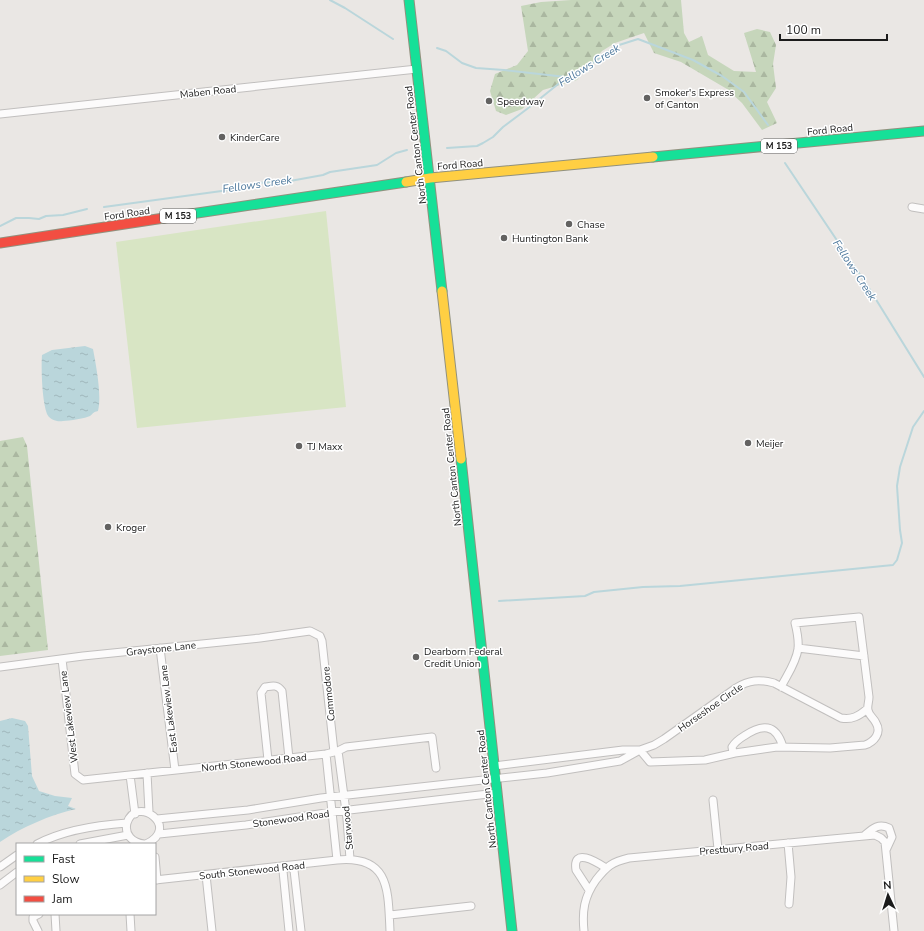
<svg xmlns="http://www.w3.org/2000/svg" width="924" height="931" font-family="'Nunito Sans',sans-serif">
  <defs>
    <pattern id="forest-firs" width="22" height="20" patternUnits="userSpaceOnUse"><rect width="22" height="20" fill="#c6d6bb"/><path d="M5 1l3.5 6h-7zM16 11l3.5 6h-7z" fill="#aab7a0"/></pattern>
    <pattern id="water-ripples" width="26" height="14" patternUnits="userSpaceOnUse"><rect width="26" height="14" fill="#bad6db"/><path d="M2 4q2-2 4 0t4 0M15 11q2-2 4 0t4 0" fill="none" stroke="#9fb7bb"/></pattern>
  </defs>
  <rect width="100%" height="100%" fill="#eae7e4"/>
  <path fill="#d8e5c4" d="M326,211L346,407L137,428L116,242Z"/>
  <path fill="url(#forest-firs)" d="M571,0H681L684,33L689,42L702,36L708,55L734,71L756,72L744,33L757,29L770,32L776,45L773,64L776,88L767,102L777,123L762,130L742,103L727,89L681,62L654,53L644,33L615,43L602,51L577,80L543,90L522,109L506,115L496,111L490,91L495,74L517,65L528,51L521,6L541,2Z
    M23,437L27,446L48,650L0,656V441Z"/>
  <path fill="url(#water-ripples)" d="M85,346L93,349C96,365 102,396 98,411C93,412 94,413 90,416C86,418 69,421 63,421C57,422 50,420 47,414C42,401 41,369 42,355L52,350Z
    M12,718L25,721L28,726L32,776L39,791L55,796L72,798L68,806L76,809C50,815 22,827 0,842V721Z"/>
  <g fill="none" stroke-linecap="round" stroke-linejoin="round">
    <path stroke="#bad6db" stroke-width="2" d="M330,0L345,8L393,39
      M437,48L446,51L462,63L476,68L504,70L566,77
      M447,148L477,146L483,143L493,137L503,127L527,109L567,77L582,71L616,46L638,39L693,60L722,76L744,92L768,125
      M785,163L867,285L924,377
      M104,207L229,190L257,183L290,181L323,175L330,172L377,165L396,153L407,150
      M0,226L16,218H29L39,219L46,216L63,215L87,209
      M499,601L585,596L594,592L643,587L680,586L893,565L897,560L902,543L900,530L897,486L900,467L913,427L924,411"/>
    <g stroke="#c1bfbe" stroke-width="9">
      <path id="street" d="M0,114L417,69
        M912,207L924,209
        M160,648L175,770
        M798,648L864,656
        M62,659L75,774L83,780L326,754L338,751L346,747L432,737L436,768
        M0,667L83,656L260,638L310,631L320,636L322,641L334,752
        M338,751L347,819L350,859
        M733,753L732,747C735,742 739,739 744,736C762,724 776,723 783,747
        M326,754L337,860
        M268,760L261,693L265,687C272,686 277,684 282,691L289,758
        M494,766L623,750H640L650,762L705,760L735,753L777,747L830,748L865,745C874,742 882,733 876,723C874,718 869,716 868,710C867,706 869,702 869,697L859,617L795,623C797,631 799,640 798,649C796,663 787,675 781,687
        M147,773L149,812
        M130,775L135,814
        M713,800L718,849
        M157,819L248,810L321,798L547,773L620,761L640,750L654,745L664,739L736,688C749,680 759,679 774,683L841,718C852,720 859,716 867,709
        M159,834L246,825L332,812L497,793
        M865,835C873,828 879,823 889,828L892,837L886,850
        M788,843L791,877L789,904
        M37,844C64,830 97,825 127,823
        M80,844L128,835
        M144,844C133,843 124,835 127,823C136,794 182,827 146,844
        M155,857L157,880
        M0,867L17,855
        M206,875L212,931
        M155,880L337,860C390,855 388,890 390,931
        M0,885L17,872
        M589,890L576,870C572,846 598,863 606,868
        M55,914L56,931
        M130,914L131,931
        M390,915L471,906
        M38,931L33,921V917L39,914
        M289,931L283,871L288,866L294,870L301,931
        M584,931C582,911 584,897 596,880C607,866 612,862 629,858L875,835L881,838L885,842L894,931"/>
    </g>
    <g stroke="#91917e" stroke-width="11">
      <path id="fast" d="M409,0L442,291
        M653,157L924,131
        M164,218L406,182
        M461,459L512,931"/>
    </g>
    <g stroke="#91917e" stroke-width="11">
      <path id="slow" d="M406,182L430,178L653,157
        M442,291L461,459"/>
    </g>
    <g stroke="#91917e" stroke-width="11">
      <path id="jam" d="M0,243L164,218"/>
    </g>
    <use href="#street" stroke="#fcfbfb" stroke-width="7"/>
    <use href="#fast" stroke="#16e098" stroke-width="9"/>
    <use href="#slow" stroke="#ffcf43" stroke-width="9"/>
    <use href="#jam" stroke="#f24e42" stroke-width="9"/>
  </g>
  <g fill="#636261" stroke="#fff" stroke-width="1.5">
    <circle cx="647" cy="98" r="4"/>
    <circle cx="489" cy="101" r="4"/>
    <circle cx="222" cy="137" r="4"/>
    <circle cx="569" cy="224" r="4"/>
    <circle cx="504" cy="238" r="4"/>
    <circle cx="748" cy="443" r="4"/>
    <circle cx="299" cy="446" r="4"/>
    <circle cx="108" cy="527" r="4"/>
    <circle cx="416" cy="657" r="4"/>
  </g>
  <g text-anchor="middle" stroke-width="3" stroke-linejoin="round" paint-order="stroke">
    <g fill="#fff" stroke="#5f5f5f" stroke-width="1">
      <rect x="761" y="139" width="36" height="14" rx="3"/>
      <rect x="160" y="209" width="36" height="14" rx="3"/>
    </g>
    <g font-size="9" font-weight="bold" fill="#1b1b1b">
      <text x="779" y="149">M 153</text>
      <text x="178" y="219">M 153</text>
    </g>
    <g font-size="10" fill="#1b1b1b" stroke="#fff">
      <text transform="translate(208 91) rotate(-6)" y="4">Maben Road</text>
      <text transform="translate(830 129) rotate(-6)" y="4">Ford Road</text>
      <text transform="translate(415 145) rotate(-97)" y="4">North Canton Center Road</text>
      <text transform="translate(460 164) rotate(-5)" y="4">Ford Road</text>
      <text transform="translate(127 213) rotate(-8)" y="4">Ford Road</text>
      <text transform="translate(451 467) rotate(-96)" y="4">North Canton Center Road</text>
      <text transform="translate(161 648) rotate(-6)" y="4">Graystone Lane</text>
      <text transform="translate(328 694) rotate(-96)" y="4">Commodore</text>
      <text transform="translate(710 707) rotate(-35)" y="4">Horseshoe Circle</text>
      <text transform="translate(168 709) rotate(-97)" y="4">East Lakeview Lane</text>
      <text transform="translate(68 717) rotate(-97)" y="4">West Lakeview Lane</text>
      <text transform="translate(254 762) rotate(-6)" y="4">North Stonewood Road</text>
      <text transform="translate(486 789) rotate(-96)" y="4">North Canton Center Road</text>
      <text transform="translate(291 818) rotate(-8)" y="4">Stonewood Road</text>
      <text transform="translate(347 828) rotate(-95)" y="4">Starwood</text>
      <text transform="translate(734 848) rotate(-5)" y="4">Prestbury Road</text>
      <text transform="translate(252 870) rotate(-6)" y="4">South Stonewood Road</text>
    </g>
    <g font-size="10" fill="#1b1b1b" stroke="#fff" text-anchor="start">
      <text x="655" y="96">Smoker's Express<tspan x="655" dy="12">of Canton</tspan></text>
      <text x="497" y="105">Speedway</text>
      <text x="230" y="141">KinderCare</text>
      <text x="577" y="228">Chase</text>
      <text x="512" y="242">Huntington Bank</text>
      <text x="756" y="447">Meijer</text>
      <text x="307" y="450">TJ Maxx</text>
      <text x="116" y="531">Kroger</text>
      <text x="424" y="655">Dearborn Federal<tspan x="424" dy="12">Credit Union</tspan></text>
    </g>
    <g font-size="11" font-style="italic" fill="#4d789c" stroke="#fff">
      <text transform="translate(589 65) rotate(-32)" y="4">Fellows Creek</text>
      <text transform="translate(257 184) rotate(-8)" y="4">Fellows Creek</text>
      <text transform="translate(855 270) rotate(57)" y="4">Fellows Creek</text>
    </g>
  </g>
  <rect x="16" y="843" width="140" height="72" fill="#ffffff" stroke="#a4a4a4"/>
  <rect x="24" y="856" width="20" height="6" fill="#16e098" stroke="#a4a4a4"/>
  <text x="52" y="863" font-size="12" fill="#1b1b1b">Fast</text>
  <rect x="24" y="876" width="20" height="6" fill="#ffcf43" stroke="#a4a4a4"/>
  <text x="52" y="883" font-size="12" fill="#1b1b1b">Slow</text>
  <rect x="24" y="896" width="20" height="6" fill="#f24e42" stroke="#a4a4a4"/>
  <text x="52" y="903" font-size="12" fill="#1b1b1b">Jam</text>
  <g transform="translate(888 895) rotate(356)" stroke="#ffffff" stroke-width="3" paint-order="stroke">
  <path d="M0-3L7 15L0 10L-7 15Z" fill="#1b1b1b"/>
  <text y="-6" font-size="11" font-weight="bold" text-anchor="middle" fill="#1b1b1b">N</text>
  </g>
  <path d="M780 34v6h107v-6" fill="none" stroke="#1b1b1b" stroke-width="2"/>
  <text x="786" y="34" font-size="12" fill="#1b1b1b" stroke="#ffffff" stroke-width="3" paint-order="stroke">100 m</text>
</svg>
